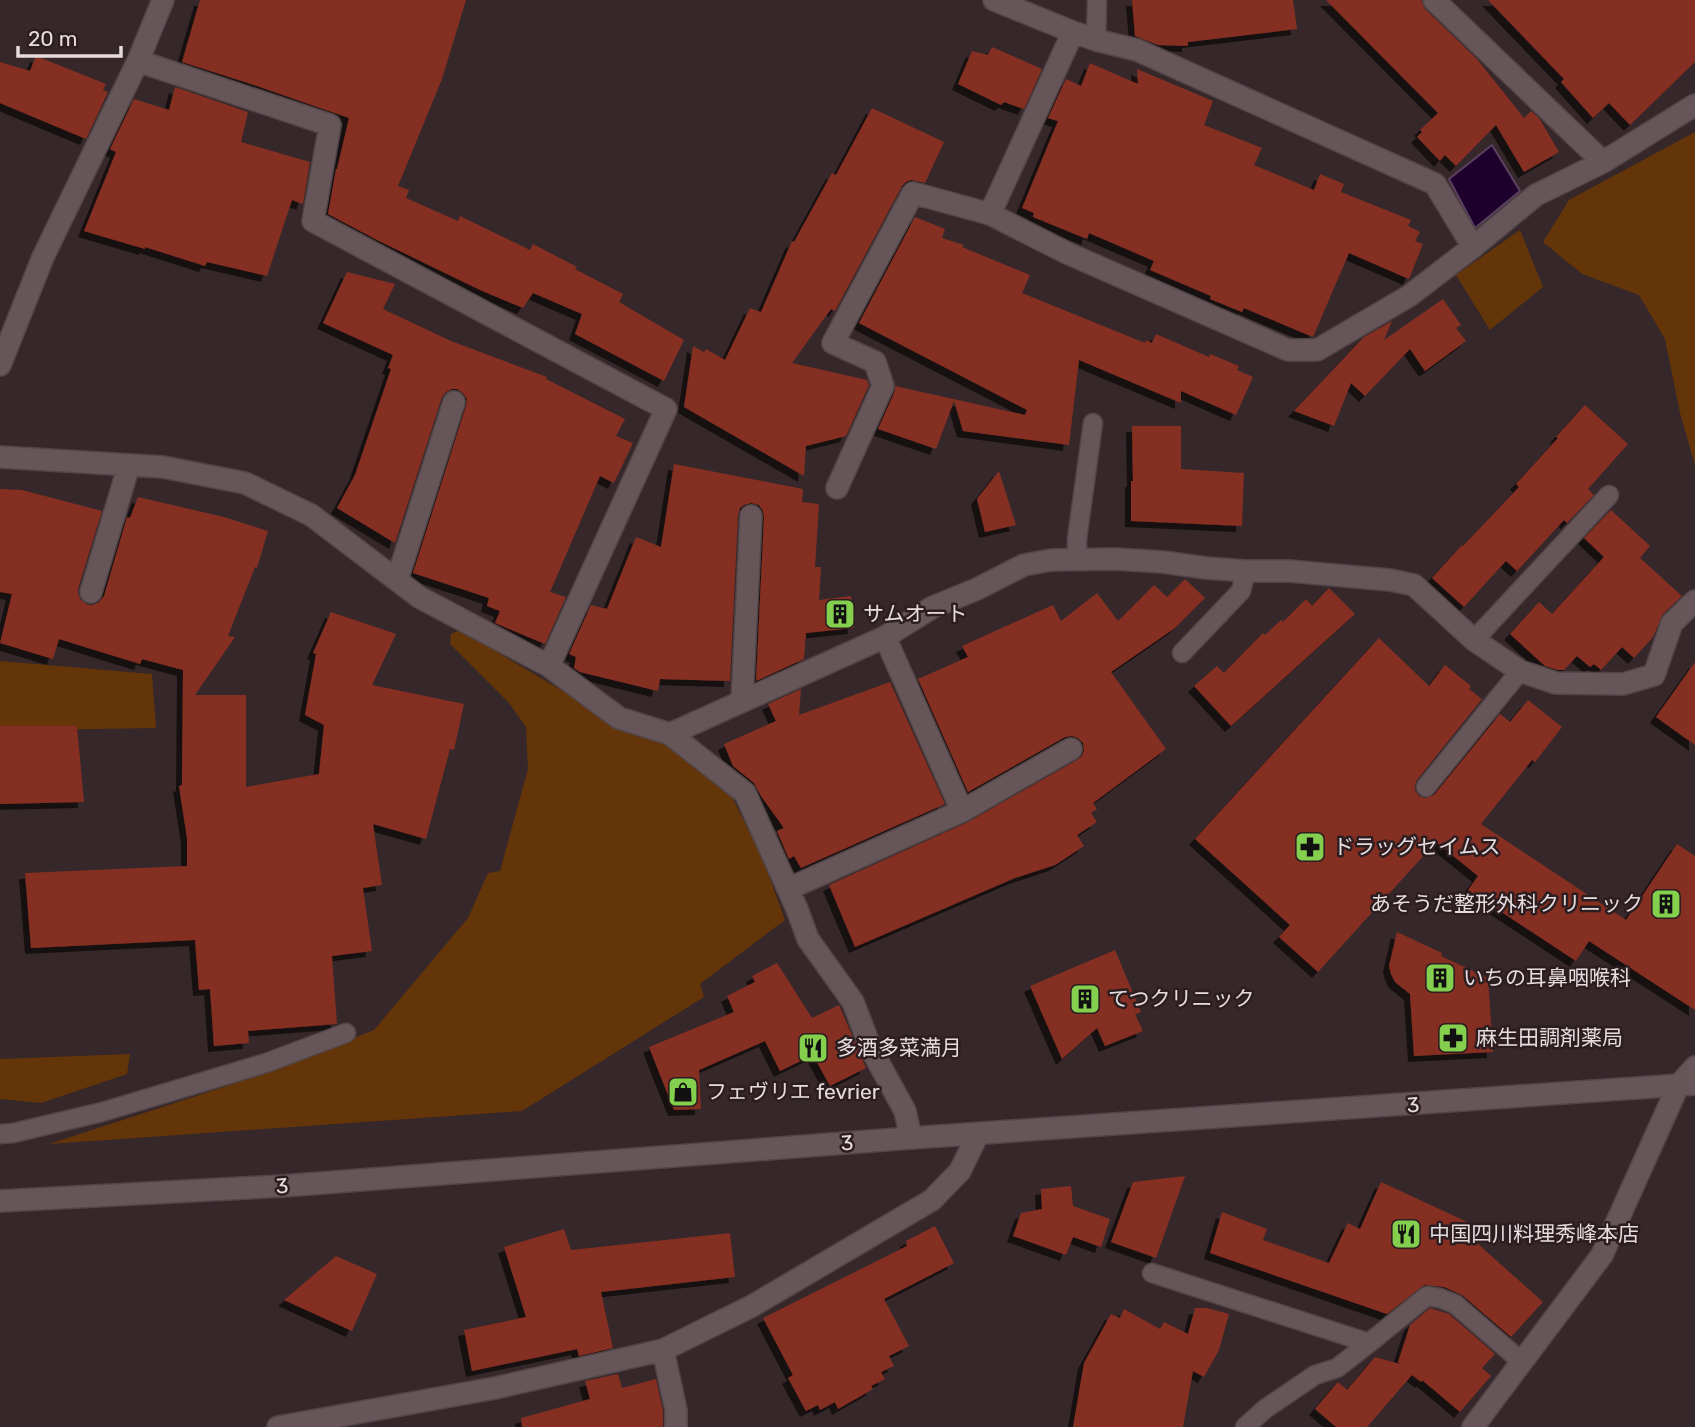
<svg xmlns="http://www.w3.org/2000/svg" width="1695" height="1427" font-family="Rubik,'Noto Sans JP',sans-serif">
  <defs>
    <filter id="shadow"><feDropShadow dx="-6" dy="6" stdDeviation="0" flood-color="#0009"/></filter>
  </defs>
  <rect width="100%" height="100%" fill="#36272a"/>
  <path fill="#643509" d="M1695,132V465L1680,413L1665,339L1639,295L1582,274L1543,242L1569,200Z
    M1520,230L1543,287L1490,330L1456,275Z
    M460,630L566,693L614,725L666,742L728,789L763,859L785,920L700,984L704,997L522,1111L49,1144L270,1072L374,1030L468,918L488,873L500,871L528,769L526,727L509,703L450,644L451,634Z
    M0,661L152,674L156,728L32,730L0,747Z
    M130,1054L127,1074L41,1103L0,1099V1059Z"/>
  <path fill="#1f002c" stroke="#5b4261" stroke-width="2" d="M1492,145L1520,191L1475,228L1449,179Z"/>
  <path fill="#852f21" filter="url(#shadow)" d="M200,0H466L442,79L398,186L409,190L406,198L458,221L460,216L530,250L533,244L577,267L575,269L623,294L619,302L684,340L664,381L575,334L582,314L533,293L523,308L480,290L377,240L328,214L336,169H337L349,118L254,85L182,62Z
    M1132,0H1293L1297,29L1188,42V46L1158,45L1135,36Z
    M1326,0H1421L1425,9L1477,59L1524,118L1531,111L1539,118L1559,152L1524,172L1496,125L1456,166L1445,155L1440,161L1417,137L1422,132L1420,130L1438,113Z
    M1488,0H1695V62L1630,125L1609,103L1593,118L1561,82L1564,79Z
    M992,47L1042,69L1024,109L1004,102L1001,105L958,84L972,51L988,55Z
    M36,56L106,84L103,90L108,92L86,139L0,103V62L30,71Z
    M1090,63L1138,84L1137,69L1213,101L1204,125L1262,148L1254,165L1314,190L1320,174L1344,184L1341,192L1411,220L1408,226L1420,232L1415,241L1423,244L1409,279L1349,253L1313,337L1244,308L1242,312L1210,299L1211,296L1150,270L1154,261L1089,233L1087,239L1033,217L1034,213L1022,208L1058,121L1048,118L1066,79L1081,86Z
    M175,87L248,112L241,142L310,162L303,204L292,200L267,276L207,262L205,266L145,247V249L84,231L116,152L110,149L134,99L169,110Z
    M872,108L944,142L925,183L911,180L906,182L902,186L835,311L831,309L792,363L867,380L869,385L846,436L806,446L804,476L684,407L693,346L704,352L706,349L725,360L750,308L761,312L792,241L794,242L832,173L836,175Z
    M915,217L945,229L942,238L964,245L962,247L1030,275L1022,293L1145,343L1146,340L1152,343L1156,334L1209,357L1210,354L1239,366L1237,370L1253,377L1236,415L1181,391V403L1079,360L1069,445L963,431L954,401L936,449L878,429L895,391V386L1025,415L1027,410L859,323Z
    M347,272L395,284L383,309L451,341L547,377L546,379L625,419L616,436L633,443L614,483L600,476L550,592L566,597L545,644L495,623L500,611L487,606L489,598L413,573L466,406L467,399L463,393L457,389H452L446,392L442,397L395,543L337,508L355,475L391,369L388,368L393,355L323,323Z
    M1443,299L1461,325L1456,328L1466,341L1425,371L1410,349L1365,396L1351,383L1334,426L1294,411L1364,337L1392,321L1384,340Z
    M1585,405L1628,444L1588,489L1594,495L1567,523L1564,520L1517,571L1506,561L1464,607L1432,578L1462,545L1463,546L1519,487L1516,484L1558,438L1556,437Z
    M1132,426H1181V469L1244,473L1242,526L1131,521V481H1133Z
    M674,464L803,489L802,502L819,504L815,567H821L819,600L851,596L854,628L806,633L804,659L756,681L764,517L763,511L759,505L751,503L744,505L740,508L738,515L730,681L660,679L658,691L580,672L574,668L576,657L569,654L591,605L607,609L636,537L661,547Z
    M999,471L1016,525L985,532L977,499Z
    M0,489L22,490L102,511L78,589V594L81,600L88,605H93L99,602L104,596L127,517L130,518L138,497L224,517L268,531L257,568L255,567L228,636L235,637L195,695H246V787L319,774L324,725L305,715L316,654L313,653L331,612L396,634L372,685L464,704L454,750L450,749L426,839L373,824L382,885L363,888L372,951L332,956L337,1024L248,1031L249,1043L214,1046L210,989L199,990L195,940L31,948L25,873L187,866V838L179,786L182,785L183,670L142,659L140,664L59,639L53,659L0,643L12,594L0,592Z
    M1611,510L1650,546L1640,558L1682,596L1663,614L1653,637L1634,658L1622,647L1601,670L1594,664L1590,667L1577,656L1564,670H1558L1545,666L1510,634L1539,602L1552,614L1604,557L1584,538Z
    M1185,579L1205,598L1175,628L1111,672L1166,749L1093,803L1097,809L1091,813L1097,822L1077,835L1084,846L1055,865L1015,878L855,947L829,885L968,822L1077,760L1082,756L1084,750L1083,743L1078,738L1072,736L1065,737L968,792L918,679L968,657L962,646L1053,605L1061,621L1097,593L1118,621L1154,585L1167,597Z
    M1329,588L1355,614L1231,726L1194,686L1217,666L1224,673L1263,633L1265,635L1281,620L1283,622L1306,599L1312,606Z
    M1379,638L1429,686L1445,665L1471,686L1469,689L1482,699L1417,780L1415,785V790L1419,796L1425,798L1434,795L1500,714L1510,722L1528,700L1562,727L1535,762L1532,760L1481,824L1626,920L1677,844L1695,856V1010L1589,941L1576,961L1468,890L1478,876L1436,842L1318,972L1279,937L1290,925L1195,839Z
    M1695,662V745L1656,717Z
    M890,682L945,804L801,868L794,856L789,859L777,831L784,828L761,796L754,783L733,766L724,744L776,721L768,704L801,689L799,715Z
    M0,726H77L84,802L0,804Z
    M1397,932L1442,953L1441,956L1488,978L1493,1052L1414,1056L1410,994L1395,982L1391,974L1389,966Z
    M1115,950L1141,1012L1135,1014L1143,1031L1105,1046L1097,1028L1062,1059L1030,986Z
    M777,963L812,1018L839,1005L866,1068L830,1086L813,1055L780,1071L765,1041L699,1070L701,1109L674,1110L649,1047L734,1012L727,996L755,982L752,976Z
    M1185,1176L1156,1258L1111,1242L1133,1182Z
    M1381,1182L1474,1225L1469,1236L1543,1302L1511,1337L1462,1295L1444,1287L1424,1285L1387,1314L1210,1253L1222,1212L1267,1229L1263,1240L1329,1263L1348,1223L1360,1229Z
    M1071,1186L1073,1206L1110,1219L1101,1247L1073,1237L1066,1255L1013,1236L1021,1213L1042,1209L1041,1189Z
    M935,1226L954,1263L884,1299L909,1346L889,1356L894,1366L881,1372L885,1379L871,1386L873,1389L838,1409L835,1402L820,1410L818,1405L806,1411L788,1378L793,1375L763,1318L907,1246L906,1241Z
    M564,1229L571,1250L730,1233L735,1277L601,1292L613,1348L579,1356L577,1349L472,1371L464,1330L526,1317L504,1247Z
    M336,1256L377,1274L352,1331L284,1300Z
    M1195,1308H1207L1229,1314L1219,1350L1204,1377L1193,1371L1183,1427H1073L1084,1363L1111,1314L1120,1318L1124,1309L1160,1329L1164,1322L1188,1334Z
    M1430,1308L1449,1314L1495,1354L1482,1368L1491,1376L1460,1412L1422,1380L1421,1382L1412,1375L1367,1427H1336L1315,1409L1338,1382L1347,1390L1375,1357L1400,1364L1398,1362L1410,1325Z
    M618,1374L622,1388L656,1379L663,1411V1427H522L521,1418L590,1399L585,1381Z"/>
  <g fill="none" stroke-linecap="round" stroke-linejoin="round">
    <g stroke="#514548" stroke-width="21">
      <path id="lane" d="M1096,40L1097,0
        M1077,560V539L1093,423
        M1474,640L1609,495
        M1182,653L1241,591L1246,571
        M1426,787L1520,671
        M0,1134L13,1133L102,1112L266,1063L346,1033
        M1152,1273L1369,1343L1427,1296L1440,1298L1455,1304L1521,1361
        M1245,1427L1265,1409L1315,1375L1337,1368L1369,1343"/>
    </g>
    <g stroke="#514548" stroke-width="24">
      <path id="street" d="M994,0L1073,32L1096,40L1137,50L1435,184L1473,247
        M1434,0L1603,162
        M1073,32L990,214L1067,253L1288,350H1317L1409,296L1473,247L1536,195L1603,162L1695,105
        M138,61L330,125L313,221L666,409L549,666
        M0,365L43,257L138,61L163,0
        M0,457L163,467L245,483L311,515L419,597L549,666L619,718L670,734L745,793L797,909L808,939L853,1002L871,1049L905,1111L911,1138
        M837,488L883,386L875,362L833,343L913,193L990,214
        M397,580L454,402
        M91,592L129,465
        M885,637L962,811
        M742,701L751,516
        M670,734L885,637L933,607L977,589L1024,565L1051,560L1115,559L1163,562L1206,568L1246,571H1289L1390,580L1414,585L1474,640L1520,671L1556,683L1623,684L1654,675L1672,623L1695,601
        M788,889L962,811L1071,749
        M663,1350L676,1410V1427
        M278,1427L495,1388L663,1350L752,1306L932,1200L960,1171L978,1134
        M1473,1427L1602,1255L1678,1086L1695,1067"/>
    </g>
    <g stroke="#514548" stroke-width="24">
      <path id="secondary" d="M0,1201L282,1186L911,1138L1695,1084"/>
    </g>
    <use href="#lane" stroke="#675659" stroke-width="18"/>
    <use href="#street" stroke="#675659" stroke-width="21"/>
    <use href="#secondary" stroke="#675659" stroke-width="21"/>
  </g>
  <defs>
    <g id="building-square" transform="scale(1.575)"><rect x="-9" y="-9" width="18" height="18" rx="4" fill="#84cf4d" stroke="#2c1e20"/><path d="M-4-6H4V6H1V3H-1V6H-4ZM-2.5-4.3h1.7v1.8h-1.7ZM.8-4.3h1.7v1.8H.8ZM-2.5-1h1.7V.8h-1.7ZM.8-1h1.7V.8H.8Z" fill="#111"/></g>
    <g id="pharmacy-square" transform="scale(1.575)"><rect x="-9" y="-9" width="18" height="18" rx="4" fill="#84cf4d" stroke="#2c1e20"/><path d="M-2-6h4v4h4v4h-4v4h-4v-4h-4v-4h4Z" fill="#111"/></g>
    <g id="restaurant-square" transform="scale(1.575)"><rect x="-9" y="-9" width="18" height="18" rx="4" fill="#84cf4d" stroke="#2c1e20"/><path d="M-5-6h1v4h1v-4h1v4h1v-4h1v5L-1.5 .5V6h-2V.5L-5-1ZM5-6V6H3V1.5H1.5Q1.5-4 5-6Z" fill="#111"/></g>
    <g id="shop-square" transform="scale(1.575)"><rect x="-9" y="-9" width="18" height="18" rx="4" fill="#84cf4d" stroke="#2c1e20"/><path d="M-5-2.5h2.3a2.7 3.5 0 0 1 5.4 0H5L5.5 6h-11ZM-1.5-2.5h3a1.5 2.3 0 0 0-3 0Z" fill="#111"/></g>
  </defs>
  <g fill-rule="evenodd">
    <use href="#building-square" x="840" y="614"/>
    <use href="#pharmacy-square" x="1310" y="847"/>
    <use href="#building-square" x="1666" y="904"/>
    <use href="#building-square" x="1440" y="978"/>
    <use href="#building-square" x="1085" y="999"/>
    <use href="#pharmacy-square" x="1453" y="1038"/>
    <use href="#restaurant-square" x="813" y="1048"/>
    <use href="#shop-square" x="683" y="1092"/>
    <use href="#restaurant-square" x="1406" y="1234"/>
  </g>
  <g text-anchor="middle" stroke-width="5" stroke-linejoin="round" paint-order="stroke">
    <g font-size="21" fill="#e6dcde" stroke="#2c1e20" text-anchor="start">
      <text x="863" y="621">サムオート</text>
      <text x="1333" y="854">ドラッグセイムス</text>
      <text x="1643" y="911" text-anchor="end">あそうだ整形外科クリニック</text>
      <text x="1463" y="985">いちの耳鼻咽喉科</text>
      <text x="1108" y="1006">てつクリニック</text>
      <text x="1476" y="1045">麻生田調剤薬局</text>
      <text x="836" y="1055">多酒多菜満月</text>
      <text x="706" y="1099">フェヴリエ fevrier</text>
      <text x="1429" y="1241">中国四川料理秀峰本店</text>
    </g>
    <g font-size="21" fill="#e6dcde" stroke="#2c1e20">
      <text transform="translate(1413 1105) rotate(-4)" y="7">3</text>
      <text transform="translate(847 1143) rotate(-4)" y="7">3</text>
      <text transform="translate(282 1186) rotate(-4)" y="7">3</text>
    </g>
  </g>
  <path d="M18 46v10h103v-10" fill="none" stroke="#e6dcde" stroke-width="3.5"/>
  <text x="28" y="46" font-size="21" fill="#e6dcde" stroke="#2c1e20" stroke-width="5" paint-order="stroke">20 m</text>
</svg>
